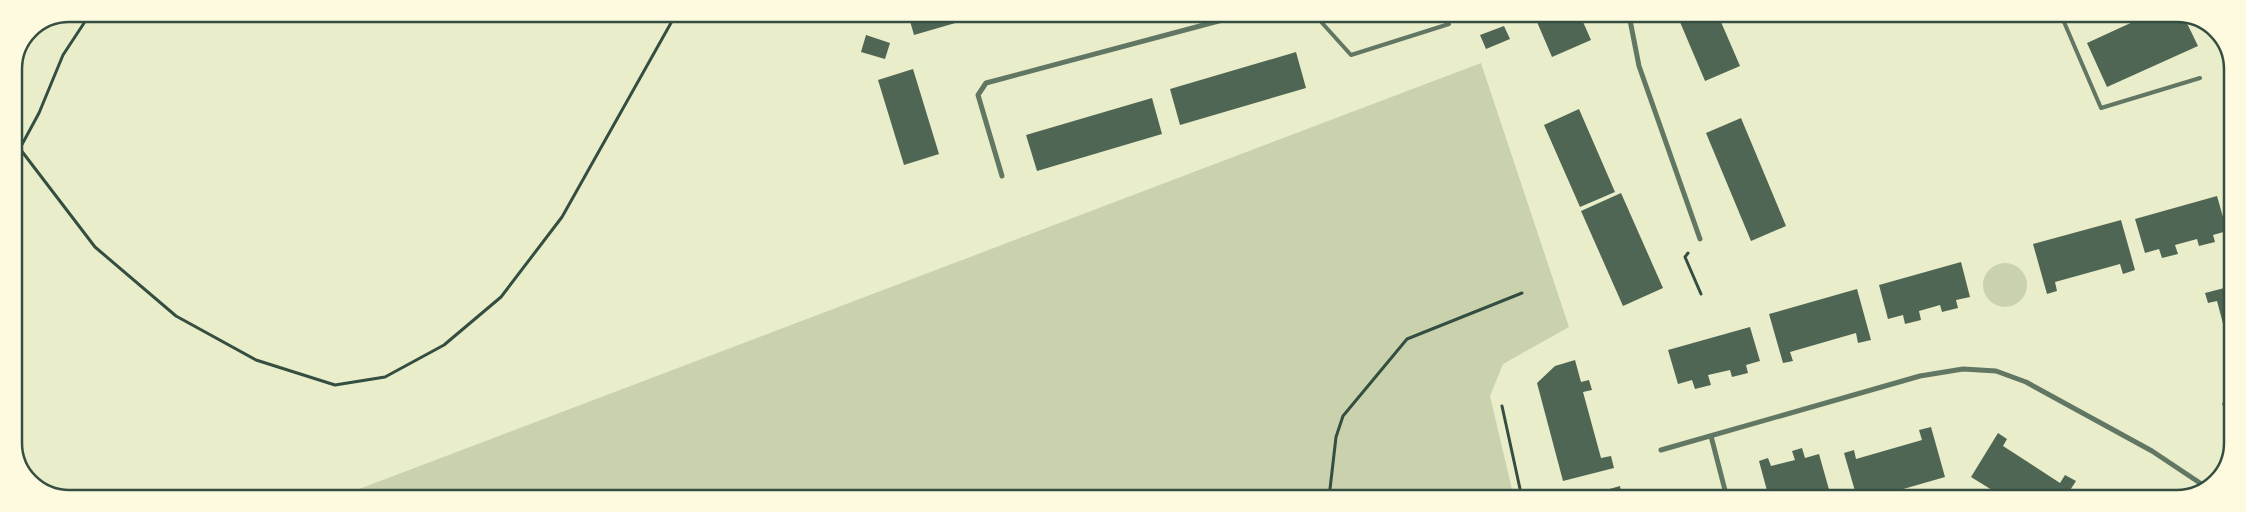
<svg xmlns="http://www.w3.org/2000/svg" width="2246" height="512" font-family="Ubuntu,sans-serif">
  <rect width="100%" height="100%" fill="#e9edc9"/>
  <path fill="#cad2ad" d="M1481,63L1569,327L1503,364L1490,396L1514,498L338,497Z
    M1983 285a22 22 0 1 1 44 0a22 22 0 1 1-44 0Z"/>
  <path fill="#4f6655" d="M908,14H983V15L914,35Z
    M1534,15H1580L1591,40L1552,57Z
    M1677,15H1718L1740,66L1705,81Z
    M2148,15H2183L2198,46L2107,87L2087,43Z
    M1504,26L1510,39L1486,49L1480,35Z
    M866,35L890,43L885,59L861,52Z
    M1296,52L1306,88L1180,125L1170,89Z
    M913,69L939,154L904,165L878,80Z
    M1152,98L1162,134L1037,171L1026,135Z
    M1579,109L1615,192L1580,207L1544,125Z
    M1741,118L1786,226L1751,241L1706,133Z
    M1621,193L1663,288L1623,306L1581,211Z
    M2217,196L2227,231L2213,235L2215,242L2199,246L2197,239L2175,245L2178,254L2162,258L2159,249L2145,253L2135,219Z
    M2121,220L2135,270L2123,274L2120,264L2055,282L2057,291L2047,294L2033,244Z
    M1961,262L1970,297L1956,300L1958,308L1942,312L1940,305L1919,311L1921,320L1905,324L1903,315L1888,319L1879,285Z
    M2232,286L2231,353V354L2217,301L2208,303L2205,293Z
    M1857,289L1871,340L1858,343L1856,333L1790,352L1793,361L1783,363L1769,314Z
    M1750,327L1760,361L1746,365L1748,373L1732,377L1730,370L1708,375L1711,385L1695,389L1692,380L1678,384L1668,350Z
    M1575,360L1581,382L1589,380L1592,390L1583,392L1601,458L1611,456L1614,468L1563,481L1537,383L1555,366Z
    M2231,368V381L2228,382L2224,370Z
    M2231,401V411L2225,413L2222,403Z
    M1931,427L1945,477L1872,498H1857L1844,453L1854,450L1856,459L1922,440L1919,430Z
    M1998,433L2007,439L2003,446L2060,483L2065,475L2076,481L2065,498H2005L1971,477Z
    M1802,448L1805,458L1819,454L1830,493L1814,498H1769L1759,461L1768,458L1771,466L1795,460L1792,451Z
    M1620,486L1622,496L1616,498H1578Z
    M2089,489L2098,495L2096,498H2083Z"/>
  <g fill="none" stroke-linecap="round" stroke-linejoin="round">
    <path stroke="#344e41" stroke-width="3" d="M14,141L95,247L176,316L256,360L335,385L385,377L444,345L501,297L562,217L676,14
      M14,153L19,150L39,113L63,55L90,14
      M1688,253L1685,257L1701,294
      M1502,406L1522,498
      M1324,498L1330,489L1336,437L1343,416L1407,339L1522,293"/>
    <path stroke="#617663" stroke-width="4" d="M1314,14L1351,55L1449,24
      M2061,15L2101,108L2200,78"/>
    <path stroke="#617663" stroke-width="5" d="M1629,15L1639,66L1700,239
      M1002,176L978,95L986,83L1245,14
      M1711,436L1727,498
      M1661,450L1920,376L1963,369L1996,371L2026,382L2152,451L2206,487"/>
  </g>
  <path d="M0 0H2246V512H0ZM69 22H2177A47 47 0 0 1 2224 69V443A47 47 0 0 1 2177 490H69A47 47 0 0 1 22 443V69A47 47 0 0 1 69 22Z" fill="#fefae0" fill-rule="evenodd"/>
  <path fill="none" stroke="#344e41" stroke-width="2.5" d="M69 22H2177A47 47 0 0 1 2224 69V443A47 47 0 0 1 2177 490H69A47 47 0 0 1 22 443V69A47 47 0 0 1 69 22Z"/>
</svg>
